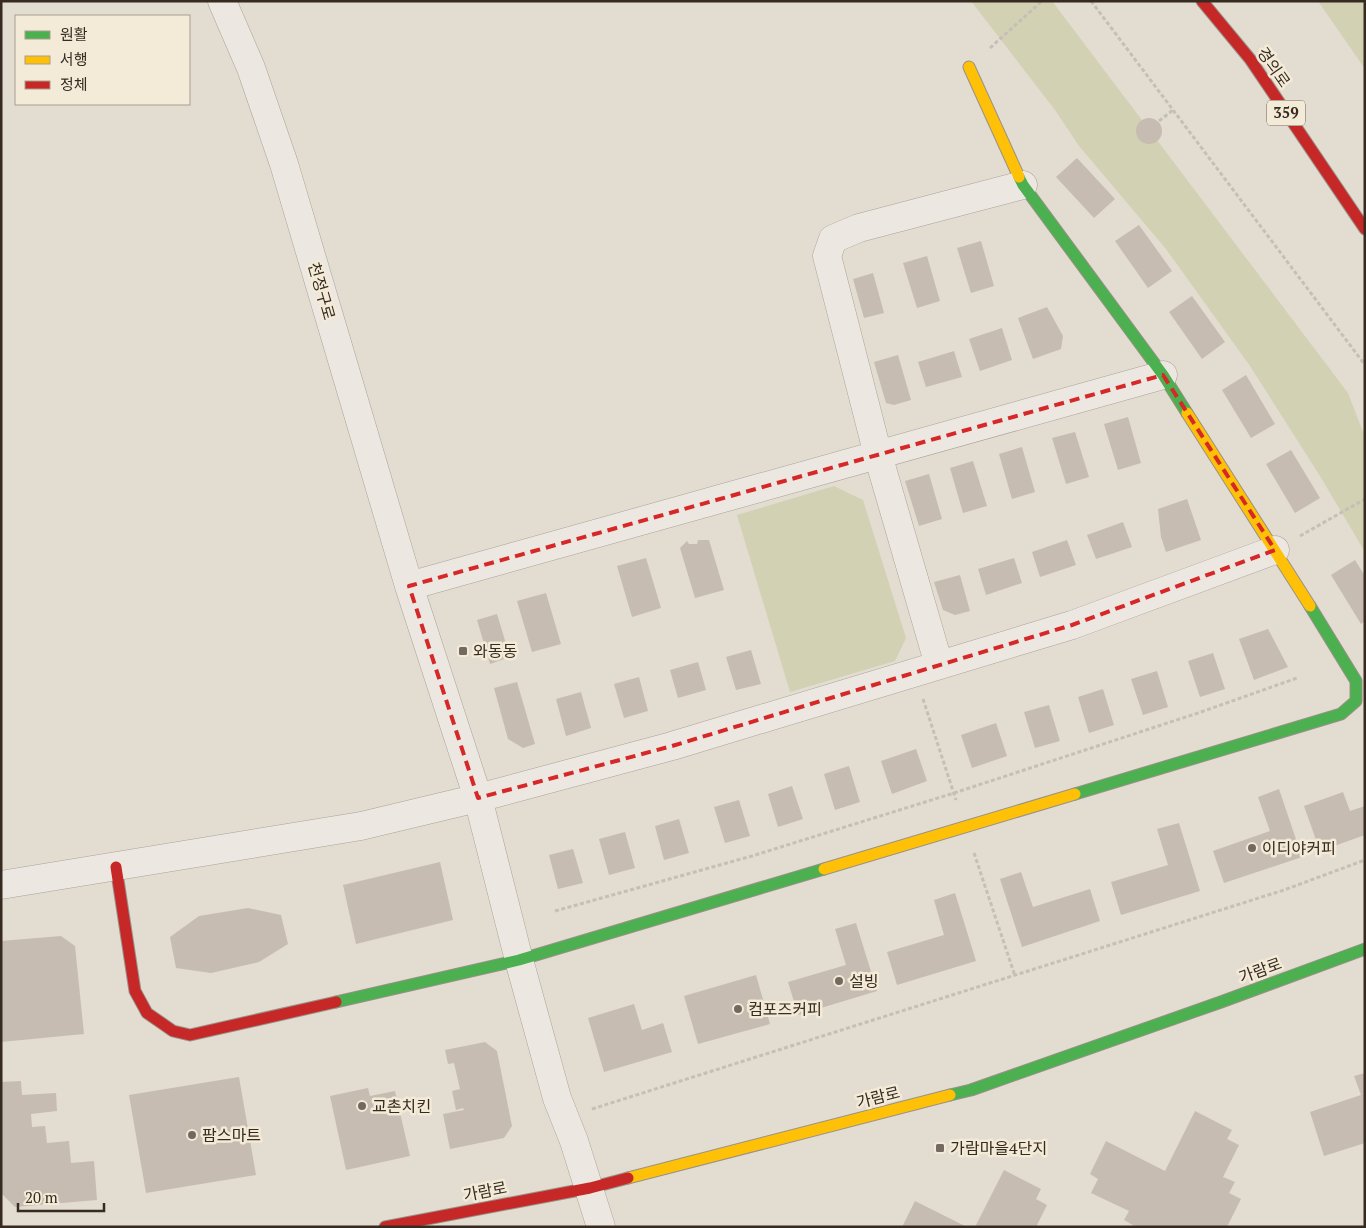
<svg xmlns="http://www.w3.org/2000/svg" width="1366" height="1228" font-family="'PT Serif','Noto Sans KR',serif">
  <rect width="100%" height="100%" fill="#e3dcd0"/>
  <path fill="#d2d1b4" d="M971,1H1052L1348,393L1365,437V552L1320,476L1250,366L1166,249L1079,146L1055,110Z
    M1318,1H1365V69Z
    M834,486L863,500L906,638L895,661L790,692L737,515Z"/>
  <path fill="#c7bcb1" d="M1136 131a13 13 0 1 1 26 0a13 13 0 1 1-26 0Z
    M1077,158L1115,199L1094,218L1056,177Z
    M1139,225L1172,271L1148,288L1115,241Z
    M981,241L994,286L971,293L957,248Z
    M927,256L940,301L917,308L903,263Z
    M873,273L884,313L864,318L853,279Z
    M1192,296L1225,342L1202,359L1169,312Z
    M1047,307L1063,336L1061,349L1033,359L1018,318Z
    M1002,328L1012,360L980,371L969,339Z
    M954,351L962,377L926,387L918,362Z
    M898,355L911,400L894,405L886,403L874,362Z
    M1246,375L1275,424L1251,438L1222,390Z
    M1128,417L1141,463L1118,470L1104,424Z
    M1075,432L1089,477L1066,484L1052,438Z
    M1022,447L1035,492L1012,499L999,454Z
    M1291,450L1320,498L1295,513L1266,464Z
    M973,461L987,506L963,513L950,468Z
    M929,474L942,519L919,526L905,481Z
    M1187,499L1201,540L1166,552L1161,537L1158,509Z
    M1123,522L1132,547L1096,559L1087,535Z
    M698,540H709L724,590L695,598L680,548L687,541L689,544H697Z
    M1067,540L1076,565L1040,577L1032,552Z
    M646,558L661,608L632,617L617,566Z
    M1014,558L1022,583L986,595L978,569Z
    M1355,560L1365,576V621L1361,624L1331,575Z
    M960,575L970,611L955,615L943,610L934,582Z
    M546,593L561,644L532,652L517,601Z
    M497,614L510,657L490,664L477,620Z
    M1268,629L1288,667L1254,680L1239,639Z
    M751,650L761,684L736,690L726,657Z
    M1213,653L1225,689L1200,697L1188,661Z
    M698,662L706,690L678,698L670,670Z
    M1157,671L1168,707L1143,715L1131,679Z
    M639,677L648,711L624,718L614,684Z
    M517,682L535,744L523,748L508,739L494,688Z
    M1103,689L1114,725L1089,733L1078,697Z
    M581,692L591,728L566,736L556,699Z
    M1049,705L1060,741L1035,748L1024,712Z
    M996,723L1007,756L972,768L961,735Z
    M916,749L927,781L892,794L881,761Z
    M849,766L860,802L835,810L824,774Z
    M792,786L803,819L778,827L768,794Z
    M1279,789L1302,857L1224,883L1213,851L1270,831L1258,797Z
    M1343,792L1350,811L1365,806V835L1320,851L1304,806Z
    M739,800L750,836L725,843L714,807Z
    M679,819L689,853L664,860L655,826Z
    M1179,823L1200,891L1121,915L1111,882L1168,865L1157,829Z
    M625,832L635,868L609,875L599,839Z
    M573,849L583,883L558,889L549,855Z
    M440,862L453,920L356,944L343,885Z
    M1021,872L1033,907L1090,889L1100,921L1022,947L1000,879Z
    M955,893L976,961L897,985L887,952L944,935L934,900Z
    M248,908L281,915L288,944L259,962L211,973L176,968L170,937L199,916Z
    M856,923L877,991L798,1015L788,982L846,965L835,929Z
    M61,936L75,946L84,1034L1,1042V941Z
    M756,975L770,1024L698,1044L684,996Z
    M634,1004L642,1030L663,1023L672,1052L604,1072L588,1018Z
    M485,1042L497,1051L512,1126L504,1138L450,1149L443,1114L464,1110L463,1108L456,1110L452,1091L460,1089L454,1063L448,1064L445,1050Z
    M1365,1073V1143L1324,1156L1310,1112L1361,1095L1354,1076Z
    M239,1077L256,1175L146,1193L129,1095Z
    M21,1081L22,1095L56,1093L57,1111L31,1114L32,1127L45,1126L47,1143L69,1141L71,1163L94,1161L97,1200L15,1207L1,1193V1082Z
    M368,1088L370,1096L395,1091L410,1156L346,1170L330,1096Z
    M1195,1111L1232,1130L1227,1139L1239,1145L1223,1177L1235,1182L1229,1193L1241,1199L1227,1227H1136L1124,1220L1129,1211L1091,1193L1098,1179L1090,1174L1106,1141L1165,1171Z
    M1004,1170L1041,1189L1036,1199L1047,1205L1036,1227H975Z
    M915,1201L967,1227H902Z"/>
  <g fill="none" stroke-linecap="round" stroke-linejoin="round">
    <g stroke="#a9a299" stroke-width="29">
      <path id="street" d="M222,1L251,68L284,164L409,586L478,798L519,960L557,1098L574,1141L601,1227
        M409,586L1163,375
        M939,665L878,455L827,256L833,239L859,228L1023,185
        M1,885L361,826L478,798L672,746L1072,625L1275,550"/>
    </g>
    <g stroke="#999188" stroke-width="13">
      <path id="fast" d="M1019,177L1023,185L1163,375L1187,413
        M1075,794L1341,714L1356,701V681L1310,606
        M336,1002L519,960L824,869
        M950,1095L971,1090L1221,1002L1365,949"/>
    </g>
    <g stroke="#999188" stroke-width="13">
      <path id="slow" d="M969,67L1019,177
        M1187,413L1310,606
        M824,869L1075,794
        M628,1178L950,1095"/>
    </g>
    <g stroke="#999188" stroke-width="13">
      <path id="jam" d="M1202,1L1250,59L1365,229
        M116,867L135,991L147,1013L173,1031L190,1035L336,1002
        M385,1227L590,1188L628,1178"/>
    </g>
    <path stroke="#c4bfb7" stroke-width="3" stroke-dasharray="4 2.5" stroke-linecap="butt" d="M1091,1L1365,365
      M990,48L1042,1
      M1159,121L1173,110
      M1300,536L1365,499
      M923,699L956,800
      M974,853L1015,976
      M555,911L752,856L954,793L1198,713L1297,678
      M592,1109L1284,890L1365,860"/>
    <use href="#street" stroke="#ece8e1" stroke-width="28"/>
    <use href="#fast" stroke="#4caf50" stroke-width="11"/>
    <use href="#slow" stroke="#ffc107" stroke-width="11"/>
    <use href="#jam" stroke="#c62828" stroke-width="11"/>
  </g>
  <path fill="none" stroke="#d62828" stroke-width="4" stroke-dasharray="10 6" stroke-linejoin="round" d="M1163,375L1275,550L1072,625L672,746L478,798L409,586Z"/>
  <g fill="#73695e" stroke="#f3ead7" stroke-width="2">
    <rect x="458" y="646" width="10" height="10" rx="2.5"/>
    <circle cx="1252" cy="848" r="5"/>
    <circle cx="839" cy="981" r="5"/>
    <circle cx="738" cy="1009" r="5"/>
    <circle cx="362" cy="1106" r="5"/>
    <circle cx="192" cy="1135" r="5"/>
    <rect x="935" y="1143" width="10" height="10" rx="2.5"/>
  </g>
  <g text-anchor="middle" stroke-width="5" stroke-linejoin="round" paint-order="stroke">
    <rect fill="#f3ead7" stroke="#6f6458" stroke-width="1" x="1267" y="100.5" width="38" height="25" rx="4"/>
    <g font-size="15" font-weight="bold" fill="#372b21">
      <text x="1286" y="118">359</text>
    </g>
    <g font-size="16" fill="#372b21" stroke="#f3ead7">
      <text transform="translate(1274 67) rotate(55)" y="6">경의로</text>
      <text transform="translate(322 291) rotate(74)" y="6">천정구로</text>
      <text transform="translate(1260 970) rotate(-20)" y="6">가람로</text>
      <text transform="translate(878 1097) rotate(-14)" y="6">가람로</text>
      <text transform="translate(485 1191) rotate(-11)" y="6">가람로</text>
    </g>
    <g font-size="16" fill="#372b21" stroke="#f3ead7" text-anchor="start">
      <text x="473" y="657">와동동</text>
      <text x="1262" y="854">이디야커피</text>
      <text x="849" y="987">설빙</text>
      <text x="748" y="1015">컴포즈커피</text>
      <text x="372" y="1112">교촌치킨</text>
      <text x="202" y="1141">팜스마트</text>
      <text x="950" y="1154">가람마을4단지</text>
    </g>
  </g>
  <rect width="1366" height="1228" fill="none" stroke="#372b21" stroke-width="5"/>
  <rect x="15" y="15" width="175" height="90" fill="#f3ead7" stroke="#a89e8e"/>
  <rect x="25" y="31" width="25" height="8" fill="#4caf50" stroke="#a89e8e"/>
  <text x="60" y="40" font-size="15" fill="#372b21">원활</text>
  <rect x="25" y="56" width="25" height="8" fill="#ffc107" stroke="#a89e8e"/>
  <text x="60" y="65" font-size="15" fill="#372b21">서행</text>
  <rect x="25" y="81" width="25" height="8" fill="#c62828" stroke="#a89e8e"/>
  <text x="60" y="90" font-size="15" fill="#372b21">정체</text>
  <path d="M18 1203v8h86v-8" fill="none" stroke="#372b21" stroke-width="2.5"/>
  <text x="25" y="1203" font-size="15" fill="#372b21" stroke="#f3ead7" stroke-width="4" paint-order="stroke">20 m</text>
</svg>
